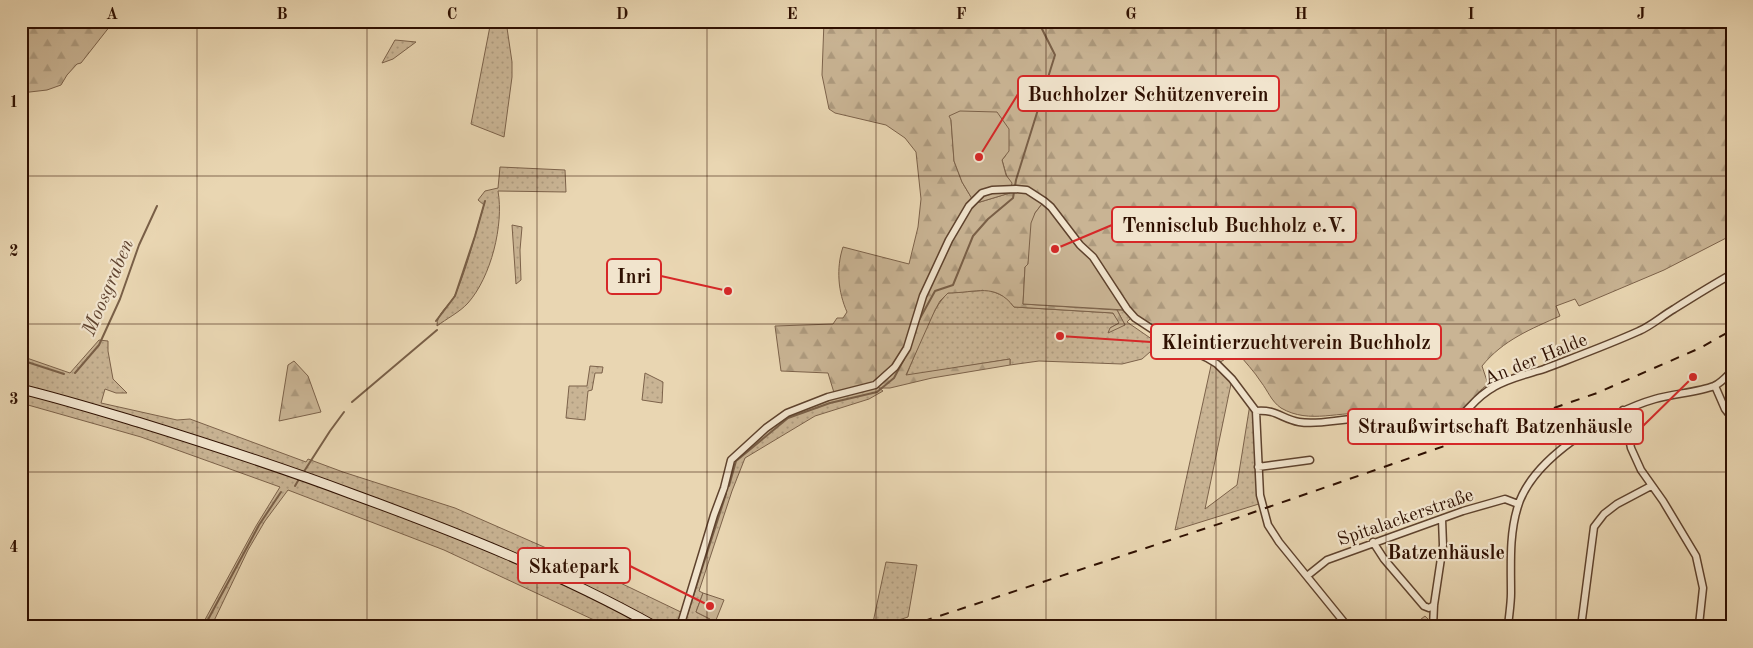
<svg xmlns="http://www.w3.org/2000/svg" width="1753" height="648" font-family="'Old Standard TT',serif">
  <defs>
    <pattern id="grass-dots" width="8" height="8" patternUnits="userSpaceOnUse" patternTransform="scale(1.25)"><rect width="8" height="8" fill="#c9b494"/><path d="M2 2h.1M6 6h.1" fill="none" stroke="#ad9a7e" stroke-width="1.8" stroke-linecap="round"/></pattern>
    <pattern id="forest-firs" width="22" height="20" patternUnits="userSpaceOnUse" patternTransform="scale(1.25)"><rect width="22" height="20" fill="#c9b494"/><path d="M5 1l3.5 6h-7zM16 11l3.5 6h-7z" fill="#ad9a7e"/></pattern>
    <pattern id="park-tufts" width="24" height="20" patternUnits="userSpaceOnUse" patternTransform="scale(1.25)"><rect width="24" height="20" fill="#c9b494"/><path d="M3 7l-1-3M5 7V3M7 7l1-3M15 17l-1-3M17 17v-4M19 17l1-3" fill="none" stroke="#ad9a7e"/></pattern>
  </defs>
  <rect width="100%" height="100%" fill="#e9d6b2"/>
  <filter id="stains"><feTurbulence type="fractalNoise" baseFrequency=".004" numOctaves="4"/><feColorMatrix values="0 0 0 0 .2 0 0 0 0 .09 0 0 0 0 .02 0 0 0 .5 -.17"/></filter>
  <radialGradient id="worn" r=".72"><stop offset=".6" stop-color="#630" stop-opacity="0"/><stop offset="1" stop-color="#630" stop-opacity=".3"/></radialGradient>
  <path fill="url(#grass-dots)" stroke="#7c624a" d="M491,21H506L512,62V77L504,137L471,124Z
    M395,40L416,42L393,59L382,63Z
    M500,167L565,170L566,192L498,191C504,225 491,277 468,303C460,312 446,319 437,326C436,313 451,305 456,293C468,265 475,234 484,205L478,200L485,191L498,188Z
    M512,225L522,227L520,250L521,280L516,284Z
    M989,290L1006,297L1014,307L1113,313L1120,323L1110,328L1125,325L1117,310H1125L1132,317L1127,322L1159,344L1142,359L1122,364L1039,361L1010,365V359L906,376C916,353 931,308 948,293Z
    M99,340L108,341V351L113,379L127,393H116L105,389L101,403L177,420L190,419L306,462L308,459L343,472L455,508L560,554L685,614L732,461L787,413L812,403L875,385L883,391L869,399L815,416L745,458L732,491L699,591L703,593L696,612L710,619L716,627H609L444,550L288,490L265,521L248,550L211,627H201L256,526L280,487L141,437L21,403V356L70,373Z
    M1212,361L1232,379L1205,509L1237,485L1250,404L1256,411L1262,503L1175,530Z
    M590,366L603,367L602,373H595L592,390L588,391L585,420L566,418L569,386H587Z
    M645,373L663,382L662,403L642,400Z
    M886,562L917,565L908,617L877,627H872Z
    M21,617L49,627L21,626Z"/>
  <path fill="url(#forest-firs)" stroke="#7c624a" fill-rule="evenodd" d="M21,21H114L81,63L77,64L67,75L61,85L47,90L21,93Z
    M824,21H1732V235L1664,270L1579,306L1575,299L1556,306L1560,316C1531,329 1503,340 1482,366L1488,384C1473,395 1462,414 1445,420C1417,430 1398,417 1371,414C1340,410 1310,425 1281,408C1271,401 1268,391 1261,382C1254,371 1245,362 1237,352L1217,364L1138,316L1129,308L1082,243L1044,201L1035,213L1028,264L1025,267L1023,304L1117,310L1125,325L1108,333L1110,328L1119,323L1113,313L1014,307C995,282 976,293 948,293L940,301L935,310L906,375L1010,359V365L932,378L890,388H880L875,386L835,396L828,373L781,371L775,326L833,324L837,318H843L847,312C838,292 836,268 843,247L909,264L918,227L921,199L916,152L905,138L886,125L835,113L829,109L822,75ZM951,120L1006,155L1002,160C1005,171 1009,181 1010,193L980,202H974L962,182L954,161Z
    M294,361L308,376L321,412L279,421L288,365Z"/>
  <path fill="url(#park-tufts)" stroke="#7c624a" d="M1425,616L1428,619L1430,627H1411Z"/>
  <path fill="#c9b494" stroke="#7c624a" d="M960,111L997,112L1009,129V151L1002,160L1006,175L1012,183L1010,193L980,202H974L962,182L954,161L951,120L949,116Z
    M1042,204L1049,208L1068,235L1101,271L1125,310L1023,304L1025,267L1028,264L1031,223L1035,213Z
    M703,593L724,600L714,625L710,619L696,612Z"/>
  <g fill="none" stroke-linecap="round" stroke-linejoin="round">
    <path stroke="#795f47" stroke-width="2" d="M436,321L455,296L475,236L485,201
      M918,322L935,291L953,285L973,236L988,219L1013,198L1016,180L1055,55L1038,21
      M21,360L64,374
      M75,373L99,345L120,299L139,245L157,206
      M352,402L437,330
      M303,473L330,431L344,412
      M295,486L299,479
      M729,486L736,461L788,418L830,403L877,392L894,378L904,359
      M686,618L726,494
      M21,622L35,627
      M204,627L259,525L281,492"/>
    <g stroke="#5e422d" stroke-width="9">
      <path id="street" d="M1715,386L1725,409L1732,418
        M1623,410L1631,448L1641,470L1663,501L1696,556L1703,588L1699,625L1696,627
        M1256,411C1276,409 1282,419 1299,422C1321,426 1343,417 1366,419C1386,420 1405,430 1426,429C1467,426 1464,403 1494,387C1509,378 1528,374 1544,369C1575,357 1608,345 1639,331C1651,326 1662,316 1674,309C1693,297 1712,285 1732,274
        M1256,411L1260,495L1268,525L1279,542L1348,627
        M1258,467L1310,460
        M1373,542L1384,559L1424,606L1429,608L1434,605
        M1307,576L1327,560L1463,511L1505,499L1518,504
        M680,627L714,515L724,488L731,460L766,428L787,413L828,397L875,385L895,367L907,348L923,296L949,240L969,206L982,193L992,190L1016,189L1027,190L1044,201L1051,207L1080,245L1093,257L1127,309L1135,318L1167,339L1207,358L1217,364L1232,379L1256,411
        M1433,627L1434,605L1443,545L1442,519
        M1508,627C1509,615 1511,604 1511,593C1511,564 1509,534 1518,506C1533,457 1609,412 1655,399C1672,394 1699,392 1714,386C1721,383 1727,376 1732,371
        M1581,627L1594,527L1604,514L1617,504L1651,486"/>
    </g>
    <g stroke="#2f1001" stroke-width="11">
      <path id="secondary" d="M21,389C62,399 101,411 141,423C212,445 283,468 352,494C456,532 560,573 656,627"/>
    </g>
    <use href="#street" stroke="#f1e4cd" stroke-width="6"/>
    <use href="#secondary" stroke="#f1e4cd" stroke-width="9"/>
    <path stroke="#2f1001" stroke-width="2" stroke-dasharray="9 9" stroke-linecap="butt" d="M906,627L1237,518L1597,393L1700,348L1732,330"/>
  </g>
  <path fill="none" stroke="#2f1001" stroke-width="1" stroke-opacity="0.55" d="M197,21V627M367,21V627M537,21V627M707,21V627M876,21V627M1046,21V627M1216,21V627M1386,21V627M1556,21V627M21,176H1732M21,324H1732M21,472H1732"/>
  <g text-anchor="middle" stroke-width="4.5" stroke-linejoin="round" paint-order="stroke">
    <g font-size="19" fill="#2f1001" stroke="#f1e4cd">
      <text transform="translate(1535 358) rotate(-22)" y="7">An der Halde</text>
      <text transform="translate(1405 516) rotate(-19)" y="7">Spitalackerstraße</text>
    </g>
    <g font-size="20" font-style="italic" fill="#604430" stroke="#f1e4cd">
      <text transform="translate(107 287) rotate(-67)" y="7">Moosgraben</text>
    </g>
    <g font-size="20" font-weight="bold" fill="#2f1001" stroke="#f1e4cd">
      <text x="1446" y="559">Batzenhäusle</text>
    </g>
  </g>
  <path fill="none" stroke="#d62828" stroke-width="2" d="M979 157L1018 94M1055 249L1112 225M728 291L661 276M1060 336L1151 342M1693 377L1643 426M710 606L630 566"/>
  <g fill="#d62828" stroke="#f1e4cd" stroke-width="2">
    <circle cx="979" cy="157" r="5"/>
    <circle cx="1055" cy="249" r="5"/>
    <circle cx="728" cy="291" r="5"/>
    <circle cx="1060" cy="336" r="5"/>
    <circle cx="1693" cy="377" r="5"/>
    <circle cx="710" cy="606" r="5"/>
  </g>
  <g fill="#f1e4cd" stroke="#d62828" stroke-width="2">
    <rect x="1018" y="76" width="261" height="35" rx="5"/>
    <rect x="1112" y="207" width="244" height="35" rx="5"/>
    <rect x="607" y="259" width="54" height="35" rx="5"/>
    <rect x="1151" y="324" width="290" height="35" rx="5"/>
    <rect x="1348" y="409" width="295" height="35" rx="5"/>
    <rect x="518" y="548" width="112" height="35" rx="5"/>
  </g>
  <g font-size="20" text-anchor="middle" font-weight="bold" fill="#2f1001">
    <text x="1148" y="101">Buchholzer Schützenverein</text>
    <text x="1234" y="232">Tennisclub Buchholz e.V.</text>
    <text x="634" y="283">Inri</text>
    <text x="1296" y="349">Kleintierzuchtverein Buchholz</text>
    <text x="1495" y="433">Straußwirtschaft Batzenhäusle</text>
    <text x="574" y="573">Skatepark</text>
  </g>
  <rect width="1753" height="648" fill="none" stroke="#e9d6b2" stroke-width="55"/>
  <rect x="28" y="28" width="1698" height="592" fill="none" stroke="#2f1001" stroke-width="2"/>
  <g font-size="16" text-anchor="middle" font-weight="bold" fill="#2f1001">
    <text x="112" y="19">A</text>
    <text x="282" y="19">B</text>
    <text x="452" y="19">C</text>
    <text x="622" y="19">D</text>
    <text x="792" y="19">E</text>
    <text x="961" y="19">F</text>
    <text x="1131" y="19">G</text>
    <text x="1301" y="19">H</text>
    <text x="1471" y="19">I</text>
    <text x="1641" y="19">J</text>
    <text x="14" y="107">1</text>
    <text x="14" y="256">2</text>
    <text x="14" y="404">3</text>
    <text x="14" y="552">4</text>
  </g>
  <rect width="100%" height="100%" filter="url(#stains)"/>
  <rect width="100%" height="100%" fill="url(#worn)"/>
</svg>
